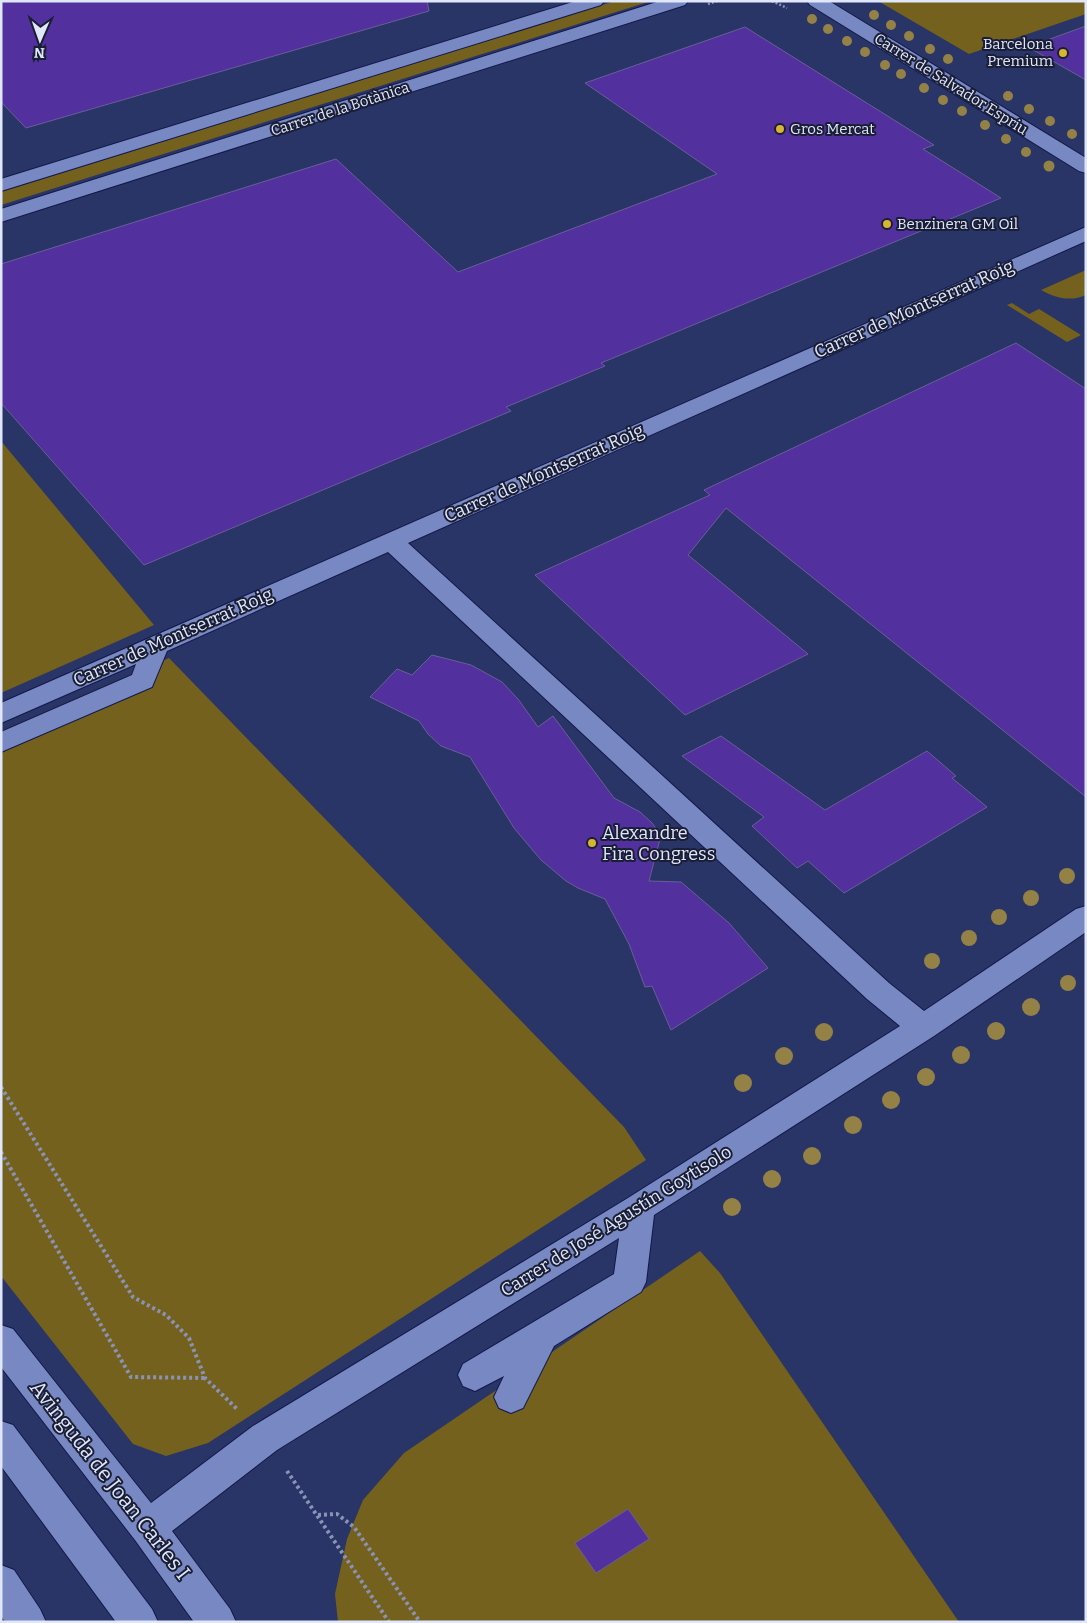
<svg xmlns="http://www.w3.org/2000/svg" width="1087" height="1623" font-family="Bitter,serif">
  <rect width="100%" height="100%" fill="#293467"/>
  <path fill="#74611e" d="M615,1H651L1,205V192Z
    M878,1H1086V14L969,54Z
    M1086,270V295C1071,302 1055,298 1041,290Z
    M1012,303L1029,314L1039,309L1081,335L1067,342L1007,305Z
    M1,441L154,625L1,693Z
    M169,658L624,1127L646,1160L208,1443L166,1456L133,1444L1,1276V731Z
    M700,1251L720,1273L959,1622H338L335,1594L347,1539L363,1500L404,1453Z"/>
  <path fill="#52309d" stroke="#6a5e98" d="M1,1H427L429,11L26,128L1,102Z
    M1086,26V80L1028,47Z
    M745,27L934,145L923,149L1001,198L601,363L605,366L506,407L511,411L144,565L1,403V264L336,159L458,272L717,174L585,83Z
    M1016,343L1086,389V797L726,508L688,555L808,654L685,715L535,575L710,495L704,490Z
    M432,655L471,665L502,682L518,699L538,727L553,716L614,798L640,812L652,823L661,835L649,881L681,882L729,923L768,968L671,1030L652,986L645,987L629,944L605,899L578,888L566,881L541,860L514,828L470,757L441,746L428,734L419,721L370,697L397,669L412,675Z
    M721,736L825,810L927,751L956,776L952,778L987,807L844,893L808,861L797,868L752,826L764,817L682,756Z
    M628,1509L649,1539L596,1573L575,1543Z"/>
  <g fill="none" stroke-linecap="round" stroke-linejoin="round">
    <g stroke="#13194a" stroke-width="2">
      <path id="minor" d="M576,1H604L601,5L1,191V179Z
        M660,1H688L685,5L1,222V209Z
        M807,1H829L1086,158V173L1079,171L810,5Z
        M1086,227V241L408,543L889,983L924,1011L1076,909L1086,906V932L934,1036L654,1215L646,1282L641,1292L554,1346L523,1408L511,1413L499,1408L494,1397L504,1376L475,1391L463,1386L458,1375L463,1364L614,1274L619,1238L277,1450L172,1531L230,1609L236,1622H194L135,1540L1,1367V1325L13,1329L151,1503L253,1426L628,1198L900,1026L867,999L388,552L167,651L152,687L1,752V732L132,675L136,664L1,723V703Z
        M1,1421L13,1425L152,1609L158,1622H116L1,1466Z
        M1,1565L14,1570L40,1609L46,1622H5L1,1616Z"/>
    </g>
    <path stroke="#8a93b5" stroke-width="2.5" stroke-dasharray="2 2" stroke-linecap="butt" d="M772,1L787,8
      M708,4L717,1"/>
    <path stroke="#8a93b5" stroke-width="4" stroke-dasharray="3 3" stroke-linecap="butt" d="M1,1087L133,1297L166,1315L189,1338L205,1378L238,1410
      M1,1152L131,1377L205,1378
      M287,1471L389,1622
      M318,1515L337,1514L354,1527L420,1622"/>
    <use href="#minor" fill="#7888c2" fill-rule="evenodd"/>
  </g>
  <g fill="#938145">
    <circle cx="874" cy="15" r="5"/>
    <circle cx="812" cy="19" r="5"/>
    <circle cx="891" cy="25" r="5"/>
    <circle cx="828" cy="29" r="5"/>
    <circle cx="909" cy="36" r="5"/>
    <circle cx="847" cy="41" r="5"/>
    <circle cx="930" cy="49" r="5"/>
    <circle cx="865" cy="52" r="5"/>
    <circle cx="948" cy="59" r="5"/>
    <circle cx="885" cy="65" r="5"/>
    <circle cx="901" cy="74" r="5"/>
    <circle cx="924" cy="88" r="5"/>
    <circle cx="1008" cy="96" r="5"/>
    <circle cx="943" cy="100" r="5"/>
    <circle cx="1029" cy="109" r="5"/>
    <circle cx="962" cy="111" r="5"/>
    <circle cx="1050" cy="121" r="5"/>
    <circle cx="985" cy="125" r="5"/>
    <circle cx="1072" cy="134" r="5"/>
    <circle cx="1006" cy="139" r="5"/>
    <circle cx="1026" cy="152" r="5"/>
    <circle cx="1049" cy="166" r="5.5"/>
    <circle cx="1067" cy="876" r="8"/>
    <circle cx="1031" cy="898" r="8"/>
    <circle cx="999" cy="917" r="8"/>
    <circle cx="969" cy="938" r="8"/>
    <circle cx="932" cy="961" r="8"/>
    <circle cx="1068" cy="983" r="8"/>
    <circle cx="1031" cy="1007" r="9"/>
    <circle cx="996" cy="1031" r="9"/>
    <circle cx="824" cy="1032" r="9"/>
    <circle cx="961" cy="1055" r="9"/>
    <circle cx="784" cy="1056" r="9"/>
    <circle cx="926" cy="1077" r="9"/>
    <circle cx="743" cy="1083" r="9"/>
    <circle cx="891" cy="1100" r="9"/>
    <circle cx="853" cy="1125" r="9"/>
    <circle cx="812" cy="1156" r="9"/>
    <circle cx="772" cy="1179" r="9"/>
    <circle cx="732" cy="1207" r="9"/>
  </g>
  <g fill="#d8b434" stroke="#191e35" stroke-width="2">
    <circle cx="1063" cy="53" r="5"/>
    <circle cx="780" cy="129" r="5"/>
    <circle cx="887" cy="224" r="5"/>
    <circle cx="592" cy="843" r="5"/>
  </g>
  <g text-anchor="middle" stroke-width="4" stroke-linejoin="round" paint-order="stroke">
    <g font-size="15" fill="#e1e7fa" stroke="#191e35" text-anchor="start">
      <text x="1053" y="49" text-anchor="end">Barcelona<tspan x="1053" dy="17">Premium</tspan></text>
      <text x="790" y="134">Gros Mercat</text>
      <text x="897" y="229">Benzinera GM Oil</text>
    </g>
    <g font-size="15" fill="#e1e7fa" stroke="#191e35">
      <text transform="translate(951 84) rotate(32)" y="5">Carrer de Salvador Espriu</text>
      <text transform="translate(340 109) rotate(-18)" y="5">Carrer de la Botànica</text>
    </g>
    <g font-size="18" fill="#e1e7fa" stroke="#191e35">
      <text transform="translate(914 309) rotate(-24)" y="6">Carrer de Montserrat Roig</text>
      <text transform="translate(544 473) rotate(-24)" y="6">Carrer de Montserrat Roig</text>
      <text transform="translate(173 637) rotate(-24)" y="6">Carrer de Montserrat Roig</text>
      <text transform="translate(616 1221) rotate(-32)" y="6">Carrer de José Agustín Goytisolo</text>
    </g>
    <g font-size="18" fill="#e1e7fa" stroke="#191e35" text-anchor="start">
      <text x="602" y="839">Alexandre<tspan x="602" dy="21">Fira Congress</tspan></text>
    </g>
    <g font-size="21" fill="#e1e7fa" stroke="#191e35">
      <text transform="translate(110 1480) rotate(52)" y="7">Avinguda de Joan Carles I</text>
    </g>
  </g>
  <rect width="1087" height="1623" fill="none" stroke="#e1e7fa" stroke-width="5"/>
  <g transform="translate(40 40) rotate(182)" stroke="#191e35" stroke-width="4" paint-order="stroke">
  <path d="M0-4L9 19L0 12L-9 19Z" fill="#e1e7fa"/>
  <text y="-8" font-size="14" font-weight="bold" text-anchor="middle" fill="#e1e7fa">N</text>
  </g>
</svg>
